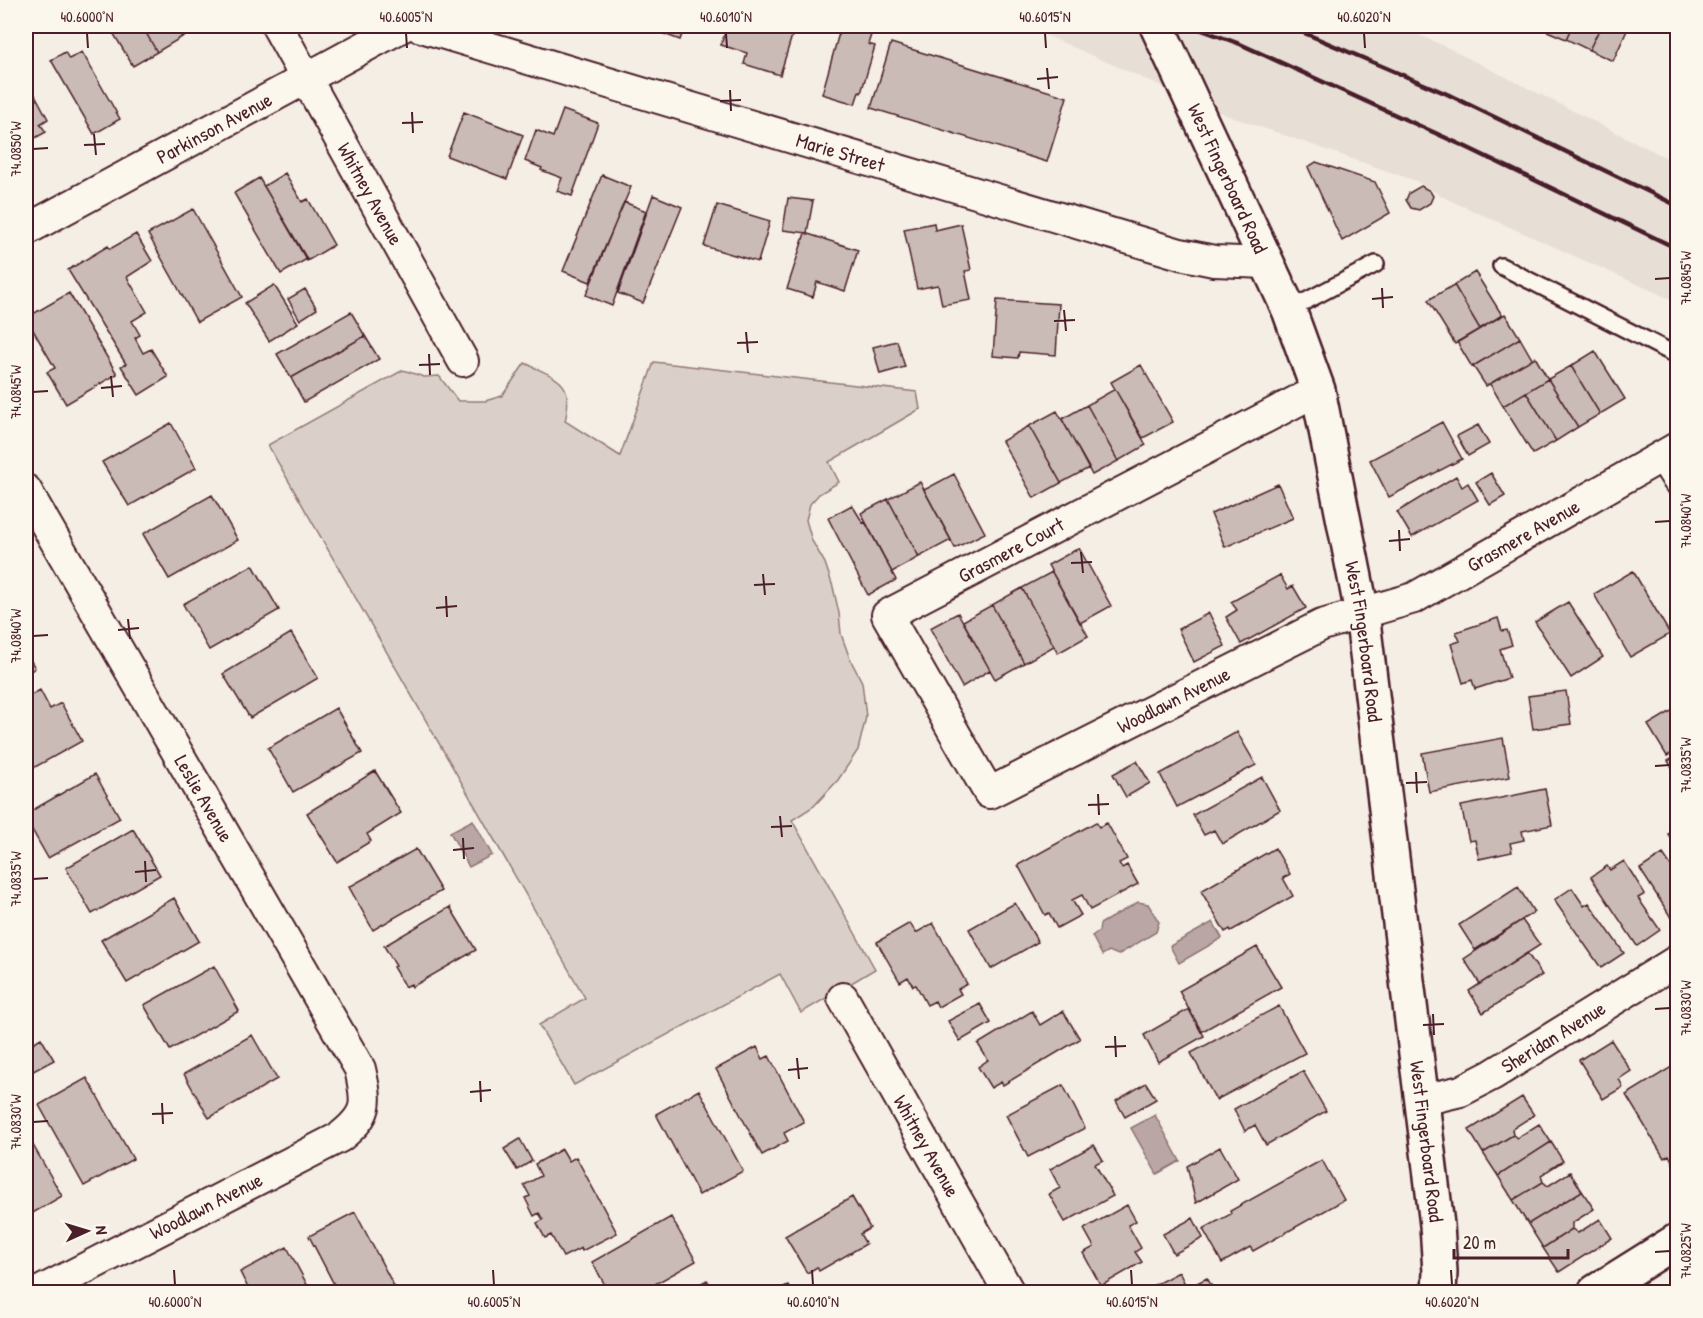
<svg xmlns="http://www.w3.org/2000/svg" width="1703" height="1318" font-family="'Patrick Hand',sans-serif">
  <rect width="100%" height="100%" fill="#f4eee4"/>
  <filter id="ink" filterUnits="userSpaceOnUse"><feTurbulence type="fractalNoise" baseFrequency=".0167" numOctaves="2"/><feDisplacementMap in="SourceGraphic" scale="12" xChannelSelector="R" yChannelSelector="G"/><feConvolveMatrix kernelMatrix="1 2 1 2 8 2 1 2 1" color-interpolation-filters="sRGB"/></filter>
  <g filter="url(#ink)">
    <path fill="#e7dfd6" d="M1025,26H1398L1442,45L1677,163V302L1447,199L1416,181L1229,116Z"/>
    <path fill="#dbd0c9" stroke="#92787a" stroke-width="1.5" d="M654,362L917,392L920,409L829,462L839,482L819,494L810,504L806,520L812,541L825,563L833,587L839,613L841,634L850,659L862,682L866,717L858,750L838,780L814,806L792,820L875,969L801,1013L780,974L574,1085L539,1025L585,998L268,445L403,370L424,377L439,376L458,401H485L502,396L525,363C557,379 575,380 565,421L620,456Z"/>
    <path fill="#baa7a5" stroke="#8d7174" stroke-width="1.5" d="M473,820L492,855L469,867L450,832Z
      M1138,902L1148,904L1159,922L1156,932L1118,955L1109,951L1102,955L1092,936L1099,931L1100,924Z
      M1213,922L1222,938L1179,963L1170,946Z
      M1155,1115L1180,1161L1157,1174L1131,1128Z"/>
    <path fill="#cabbb6" stroke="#4a1f2b" stroke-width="1.5" d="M109,26H142L157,52L133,66Z
      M142,26H175L182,37L157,52Z
      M175,26H202L182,37Z
      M643,26H685L680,40Z
      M727,26H795L780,75L744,64L747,53L721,45Z
      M841,26H874L868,44L875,46L861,93L859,92L855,104L822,94Z
      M911,26H930L928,31Z
      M1547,26H1572L1566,39L1545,30Z
      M1572,26H1601L1589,50L1566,39Z
      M1601,26H1629L1613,61L1589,50Z
      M891,43L1067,97L1047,162L871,108Z
      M65,52L69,59L82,52L120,119L94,134L51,60Z
      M26,78L48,119L40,124L46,132L26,143Z
      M563,110L598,123L572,196L557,191L562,178L541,170L542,168L525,161L536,130L553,137Z
      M464,112L523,135L507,179L447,156Z
      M1316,162L1375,182L1390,213L1342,241L1308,167Z
      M285,173L302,202L308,199L334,245L307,261L264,186Z
      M602,175L631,187L590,282L563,271Z
      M259,178L307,259L281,274L234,193Z
      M1421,186L1430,191L1433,196L1430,203L1419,210L1411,208L1406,200L1409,193Z
      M653,195L682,207L643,303L618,293Z
      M788,198L813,201L807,233L783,230Z
      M624,202L646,211L612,306L586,295Z
      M717,205L770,221L758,262L704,246Z
      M193,209L242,297L197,322L148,234Z
      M934,223L935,230L961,224L971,270L965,271L971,300L942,305L938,285L917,289L904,229Z
      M805,233L858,250L845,291L817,282L813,297L787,289Z
      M136,234L152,261L127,277L147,312L132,321L140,335L135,338L143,353L151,349L168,377L139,395L121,366L126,364L68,270L108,246L110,249Z
      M1475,272L1502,315L1480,329L1454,285Z
      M274,285L298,323L269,341L245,303Z
      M1454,285L1480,329L1455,344L1428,300Z
      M305,289L317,309L300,320L288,299Z
      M69,293L117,374L66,404L47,372L55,368L26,318Z
      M997,300L1059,304L1056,355L1019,352L1018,358L993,356Z
      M351,312L365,336L291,378L277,354Z
      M1505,314L1520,338L1472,367L1457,342Z
      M365,336L379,359L304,402L291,378Z
      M1520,338L1532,359L1486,386L1473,366Z
      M897,341L905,367L880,374L873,347Z
      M1595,351L1625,399L1600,414L1571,366Z
      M1535,357L1548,379L1503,406L1490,384Z
      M1141,365L1173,422L1143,438L1111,382Z
      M1571,366L1600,414L1578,427L1548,379Z
      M1548,379L1578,427L1556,441L1526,392Z
      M1115,389L1146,445L1118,461L1087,405Z
      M1526,392L1556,441L1533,454L1503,406Z
      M1087,405L1118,461L1092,475L1062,419Z
      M1057,411L1089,468L1061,483L1029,426Z
      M1442,422L1462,459L1389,497L1370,460Z
      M171,423L196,468L129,506L102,462Z
      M1478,425L1489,444L1468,456L1457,436Z
      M1029,426L1061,483L1034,498L1002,441Z
      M1491,473L1505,496L1490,505L1476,482Z
      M954,474L985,533L955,548L924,490Z
      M1456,476L1462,487L1468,483L1478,500L1412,537L1397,512Z
      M920,482L951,540L919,557L888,499Z
      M1278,484L1293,518L1225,547L1211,514Z
      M212,495L238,540L169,579L143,534Z
      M888,499L919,557L892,572L861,513Z
      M852,505L863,523L865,522L896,580L868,595L828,518Z
      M1079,548L1111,606L1080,623L1048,565Z
      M253,565L279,610L209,650L183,604Z
      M1633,571L1670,634L1630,657L1594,594Z
      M1052,572L1088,636L1058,653L1022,588Z
      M1280,575L1288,589L1293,586L1306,608L1241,644L1226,617L1237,610L1231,602Z
      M1022,588L1054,646L1024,663L992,605Z
      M1568,602L1603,657L1571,678L1535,622Z
      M992,605L1024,663L995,679L963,621Z
      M958,613L990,670L962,687L930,628Z
      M1209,613L1225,646L1194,662L1178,629Z
      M1498,618L1502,631L1507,630L1512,645L1500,649L1509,678L1475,689L1472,680L1463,683L1451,644L1460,641L1456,632Z
      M291,633L318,678L250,718L223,674Z
      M26,652L35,668L26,674Z
      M40,690L50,709L61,703L82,741L26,772V698Z
      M1566,691L1571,724L1533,729L1528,696Z
      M1678,707V731L1672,734L1678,742V750L1667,756L1648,725Z
      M336,708L362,753L293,792L268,748Z
      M1237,732L1256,765L1177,807L1160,774Z
      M1503,738L1510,777L1429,792L1422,753Z
      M1678,755V777L1668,761Z
      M1137,761L1150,783L1126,797L1113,774Z
      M375,771L401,813L367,834L371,841L337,862L307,813Z
      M95,774L120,818L48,858L26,819V814Z
      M1262,777L1280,810L1222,844L1214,830L1204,835L1193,815Z
      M1545,789L1552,825L1522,831L1524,840L1510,843L1512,852L1479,859L1475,840L1469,841L1461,806Z
      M1096,822L1099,827L1107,823L1127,859L1119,863L1122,868L1127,865L1138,884L1090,910L1082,895L1072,900L1081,915L1057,928L1049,913L1045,915L1018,865Z
      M133,829L160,875L92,914L66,868Z
      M1678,829V848L1668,834Z
      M1275,848L1290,874L1283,878L1293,896L1231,931L1230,929L1225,932L1201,891Z
      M416,849L441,891L373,930L349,887Z
      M1663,854L1678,876V920L1674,922L1640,869Z
      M1624,861L1645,894L1638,898L1660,930L1637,946L1591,877L1607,866L1610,870Z
      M1518,887L1534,912L1475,950L1459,925Z
      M1572,888L1584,906L1589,903L1624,953L1601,968L1554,900Z
      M174,898L199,941L127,983L101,940Z
      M1015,903L1038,942L991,969L969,929Z
      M450,907L476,950L412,987L411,984L405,987L393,967L396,966L384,946Z
      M1522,920L1540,945L1480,984L1464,959Z
      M910,923L916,933L933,923L967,984L958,989L961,994L938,1007L935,1001L927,1005L916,985L913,986L908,977L900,982L877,942Z
      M1257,947L1281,987L1201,1032L1179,991Z
      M1527,953L1542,975L1483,1013L1469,991Z
      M214,966L239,1011L170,1050L144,1005Z
      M980,1004L991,1023L960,1041L948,1021Z
      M1279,1006L1305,1053L1216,1100L1191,1053Z
      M1189,1009L1204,1036L1158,1062L1144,1035Z
      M1032,1011L1040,1025L1063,1011L1080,1039L1003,1085L1001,1082L991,1088L978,1067L988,1060L978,1044Z
      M252,1035L277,1079L209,1118L184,1074Z
      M41,1038L54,1060L26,1075V1047Z
      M1611,1040L1631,1071L1619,1079L1623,1087L1603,1099L1579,1060Z
      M757,1047L763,1059L769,1056L804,1122L784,1133L788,1141L762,1155L716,1069Z
      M1678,1063V1163L1674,1165L1669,1155L1664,1158L1626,1095Z
      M1303,1071L1326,1111L1266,1145L1255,1125L1245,1131L1234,1109Z
      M87,1078L133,1159L84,1186L39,1105Z
      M1146,1083L1156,1099L1125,1117L1116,1101Z
      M1063,1085L1085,1128L1028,1157L1006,1115Z
      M699,1090L743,1171L699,1195L656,1114Z
      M1522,1097L1534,1115L1512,1129L1513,1135L1483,1153L1469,1130Z
      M1539,1124L1551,1142L1498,1176L1483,1153L1513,1135L1517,1138Z
      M26,1133L62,1196L26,1217Z
      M520,1139L532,1161L517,1170L504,1149Z
      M1551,1142L1563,1161L1541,1175L1543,1182L1513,1200L1498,1176Z
      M1094,1145L1103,1160L1095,1164L1113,1196L1065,1222L1049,1194L1060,1188L1050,1169Z
      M1220,1147L1238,1179L1196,1203L1187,1166Z
      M562,1149L569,1161L576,1157L617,1233L582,1251L581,1248L563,1257L551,1235L545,1238L537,1223L543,1220L539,1213L534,1216L525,1198L530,1196L524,1185L541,1176L535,1164Z
      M1322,1160L1344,1200L1253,1251L1250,1247L1222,1263L1203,1229L1231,1214L1230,1211Z
      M1570,1172L1582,1191L1528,1224L1513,1200L1543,1182L1548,1186Z
      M1582,1191L1594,1209L1572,1223V1229L1543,1248L1528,1224Z
      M852,1197L870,1228L860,1234L866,1244L819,1271L817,1267L807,1273L785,1236Z
      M1127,1205L1136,1221L1128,1225L1141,1248L1135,1252L1142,1262L1101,1286L1083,1253L1094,1247L1084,1229Z
      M355,1212L396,1290L391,1292H338L309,1236Z
      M671,1217L696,1261L641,1292H616L614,1290L609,1292L592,1262Z
      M1193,1218L1203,1238L1174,1254L1163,1234Z
      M1600,1219L1612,1238L1559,1272L1543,1248L1572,1229L1578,1233Z
      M287,1247L311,1292H250L240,1272Z
      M1179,1272L1187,1288L1207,1278L1215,1292H1141Z
      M707,1280L715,1292H685Z
      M788,1285L792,1292H773Z"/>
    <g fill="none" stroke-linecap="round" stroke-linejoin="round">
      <g stroke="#4a1f2b" stroke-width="20">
        <path id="service" d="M1501,266L1678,356
          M1289,310L1376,264"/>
      </g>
      <g stroke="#4a1f2b" stroke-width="34">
        <g id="minor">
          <path id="s1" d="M277,26L463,361"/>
          <path id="s2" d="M418,26L1180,254L1214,261L1267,263"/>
          <path id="s3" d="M26,230L403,26"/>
          <path id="s4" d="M1318,390L887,615L989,793L1322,625L1414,598L1678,447"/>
          <path d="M1663,456L1678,480"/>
          <path id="s5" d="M26,490L360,1069C368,1104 369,1114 340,1137L39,1292"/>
          <path id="s6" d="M843,998L1009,1292"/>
          <path id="s7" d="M1423,1100L1461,1091L1492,1075L1678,960"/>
        </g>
      </g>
      <g stroke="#4a1f2b" stroke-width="38">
        <g id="tertiary">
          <path id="s8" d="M1157,26L1289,310L1318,390L1362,613L1437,1225L1440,1272L1439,1292"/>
          <path d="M1595,1292L1678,1240"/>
        </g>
      </g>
      <use href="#service" stroke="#fbf7ec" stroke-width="15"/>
      <use href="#minor" stroke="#fbf7ec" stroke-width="30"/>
      <use href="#tertiary" stroke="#fbf7ec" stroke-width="33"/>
      <path stroke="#4a1f2b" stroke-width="4.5" d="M1191,26L1240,44L1466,147L1678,249
        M1288,26L1447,94L1678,206"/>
    </g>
  </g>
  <path fill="none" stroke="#4a1f2b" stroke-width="2" d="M87,33L88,48M406,33L407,48M726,33L727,48M1045,33L1046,48M1364,33L1365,48M1047,68L1049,89M1037,79L1058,77M730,90L731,111M720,101L741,100M412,112L413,133M402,123L423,122M94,134L96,155M84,145L105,144M33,149L48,148M1655,279L1670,278M1382,288L1383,308M1372,299L1393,297M1064,310L1066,331M1054,321L1075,320M746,332L748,353M737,343L758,342M429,354L430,375M419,365L440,364M111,376L113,397M101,388L122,386M33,392L48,391M1655,522L1670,521M1399,530L1400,551M1389,541L1410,539M1081,552L1083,573M1071,563L1092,562M763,574L765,595M754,585L775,584M446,596L447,617M436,608L457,606M128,619L130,639M118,630L139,628M33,636L48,635M1655,766L1670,765M1416,772L1417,793M1406,783L1427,782M1098,794L1099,815M1088,805L1109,804M780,816L782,837M771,827L792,826M463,838L464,859M453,850L474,848M145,861L146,882M135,872L156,870M33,879L48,878M1655,1009L1670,1008M1433,1014L1434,1035M1423,1025L1444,1024M1115,1036L1116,1057M1105,1047L1126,1046M797,1058L799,1079M788,1070L808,1068M480,1081L481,1102M470,1092L491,1090M162,1103L163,1124M152,1114L173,1113M33,1122L48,1121M1655,1252L1670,1251M174,1270L175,1285M493,1270L494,1285M812,1270L813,1285M1131,1270L1132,1285M1451,1270L1452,1285"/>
  <g text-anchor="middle" stroke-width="4.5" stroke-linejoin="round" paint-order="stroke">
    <g font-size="20" fill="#4a1f2b" stroke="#fbf7ec">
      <text dy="7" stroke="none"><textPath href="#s3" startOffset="214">Parkinson Avenue</textPath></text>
      <text dy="7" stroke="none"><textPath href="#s2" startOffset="441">Marie Street</textPath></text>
      <text dy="7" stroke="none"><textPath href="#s8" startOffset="168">West Fingerboard Road</textPath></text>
      <text dy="7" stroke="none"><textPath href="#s1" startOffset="192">Whitney Avenue</textPath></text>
      <text dy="7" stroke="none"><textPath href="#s4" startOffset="1286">Grasmere Avenue</textPath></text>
      <text transform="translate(1011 550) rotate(-28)" y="7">Grasmere Court</text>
      <text dy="7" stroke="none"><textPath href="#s8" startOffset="654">West Fingerboard Road</textPath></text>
      <text dy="7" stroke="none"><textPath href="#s4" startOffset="898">Woodlawn Avenue</textPath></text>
      <text dy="7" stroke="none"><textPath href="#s5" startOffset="356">Leslie Avenue</textPath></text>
      <text dy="7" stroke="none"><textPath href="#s7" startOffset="146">Sheridan Avenue</textPath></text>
      <text dy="7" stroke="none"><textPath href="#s8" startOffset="1158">West Fingerboard Road</textPath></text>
      <text dy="7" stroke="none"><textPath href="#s6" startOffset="170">Whitney Avenue</textPath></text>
      <text transform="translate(206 1206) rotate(-27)" y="7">Woodlawn Avenue</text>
    </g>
  </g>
  <rect width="1703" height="1318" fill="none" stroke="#fbf7ec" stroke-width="66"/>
  <g transform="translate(87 1231) rotate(86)" stroke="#fbf7ec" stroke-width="4.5" paint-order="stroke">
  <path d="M0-4.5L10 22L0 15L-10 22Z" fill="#4a1f2b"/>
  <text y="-9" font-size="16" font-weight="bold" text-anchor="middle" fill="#4a1f2b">N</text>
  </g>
  <path d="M1454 1249v9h114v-9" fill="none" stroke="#4a1f2b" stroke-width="3"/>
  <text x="1463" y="1249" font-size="18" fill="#4a1f2b" stroke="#fbf7ec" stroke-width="4.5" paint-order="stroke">20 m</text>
  <rect x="33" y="33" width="1637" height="1252" fill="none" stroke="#4a1f2b" stroke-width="2"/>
  <g font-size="15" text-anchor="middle" fill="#4a1f2b">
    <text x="87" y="22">40.6000°N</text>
    <text x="406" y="22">40.6005°N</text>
    <text x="726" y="22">40.6010°N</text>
    <text x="1045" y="22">40.6015°N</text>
    <text x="1364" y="22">40.6020°N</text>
    <text transform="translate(16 149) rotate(-90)" y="5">74.0850°W</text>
    <text transform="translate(1686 278) rotate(-90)" y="5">74.0845°W</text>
    <text transform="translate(16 392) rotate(-90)" y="5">74.0845°W</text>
    <text transform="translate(1686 521) rotate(-90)" y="5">74.0840°W</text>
    <text transform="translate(16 636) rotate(-90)" y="5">74.0840°W</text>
    <text transform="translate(1686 765) rotate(-90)" y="5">74.0835°W</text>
    <text transform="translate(16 879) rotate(-90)" y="5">74.0835°W</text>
    <text transform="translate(1686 1008) rotate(-90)" y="5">74.0830°W</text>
    <text transform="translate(16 1122) rotate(-90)" y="5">74.0830°W</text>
    <text transform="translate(1686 1251) rotate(-90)" y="5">74.0825°W</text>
    <text x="175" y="1307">40.6000°N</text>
    <text x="494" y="1307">40.6005°N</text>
    <text x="813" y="1307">40.6010°N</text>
    <text x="1132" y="1307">40.6015°N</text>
    <text x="1452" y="1307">40.6020°N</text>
  </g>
</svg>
